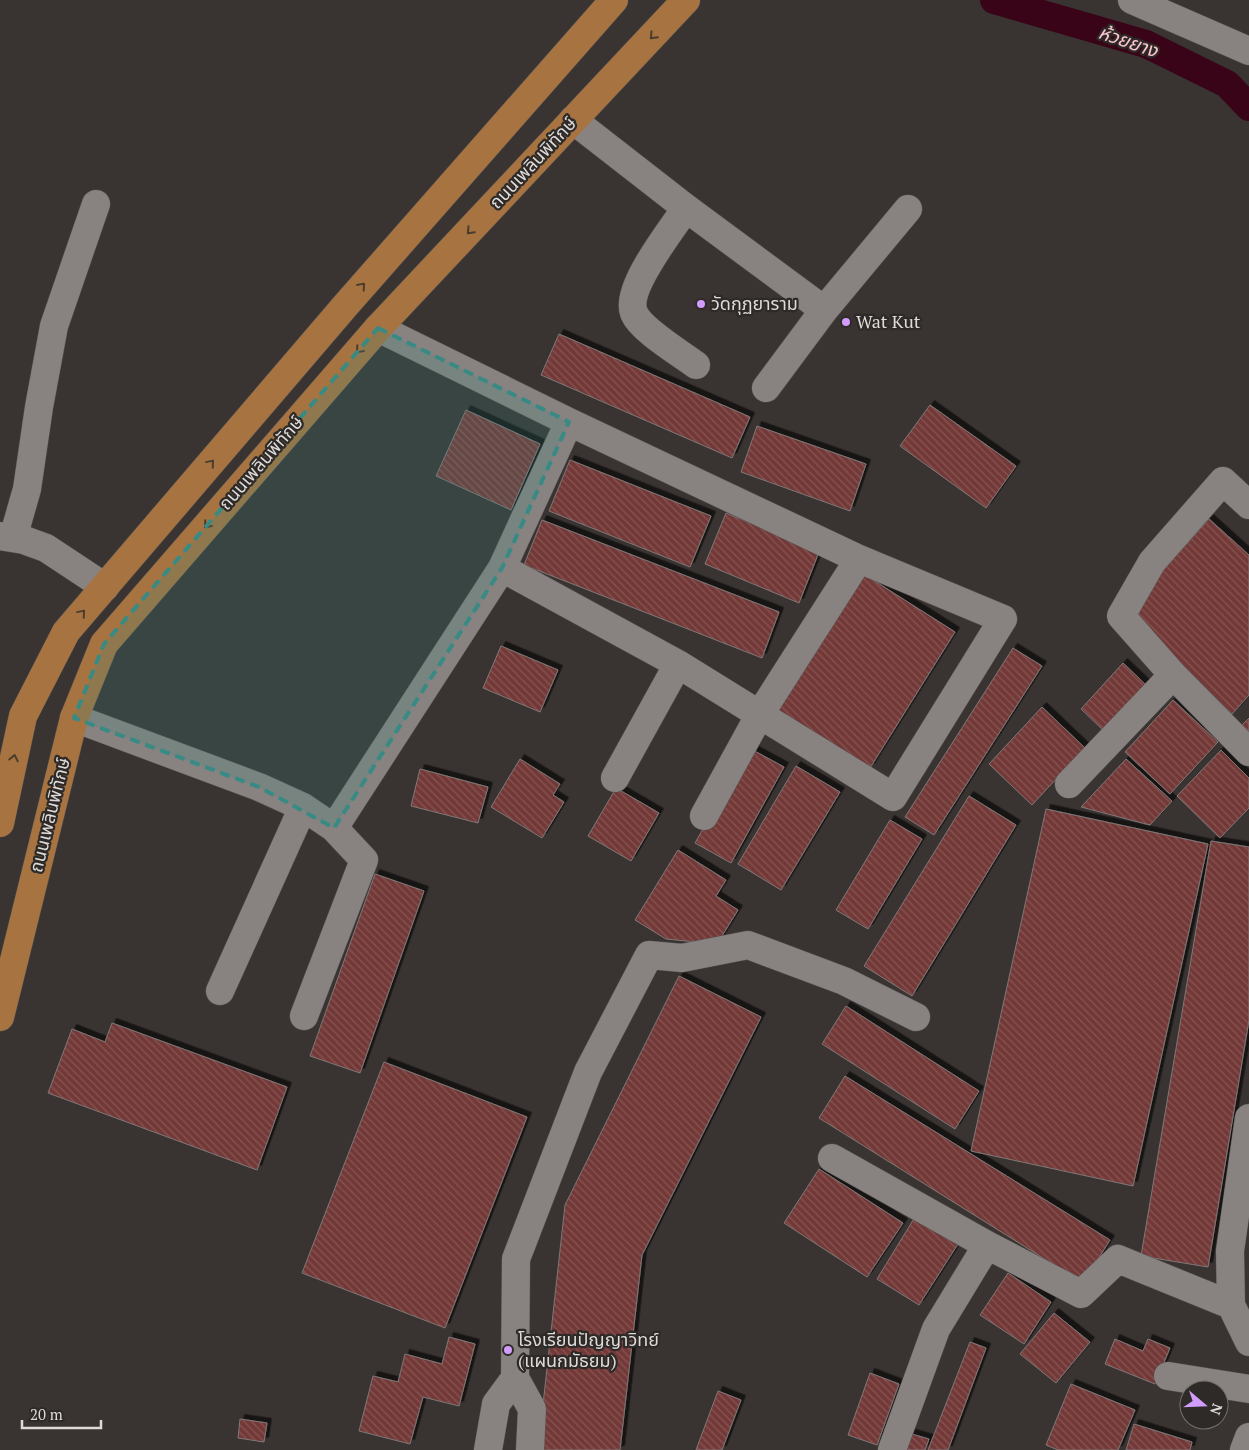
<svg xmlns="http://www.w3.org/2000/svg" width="1249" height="1450" font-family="'PT Serif','Noto Sans Thai',serif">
  <defs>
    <pattern id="building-back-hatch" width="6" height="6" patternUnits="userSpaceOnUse" patternTransform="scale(1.25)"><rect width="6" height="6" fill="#733937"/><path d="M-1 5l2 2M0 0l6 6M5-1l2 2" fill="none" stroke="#865553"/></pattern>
    <filter id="shadow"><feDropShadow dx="4.5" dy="-4.5" stdDeviation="0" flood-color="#0009"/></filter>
  </defs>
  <rect width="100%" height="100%" fill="#393432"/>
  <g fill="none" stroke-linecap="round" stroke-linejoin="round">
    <path stroke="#390418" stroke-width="28" d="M994,0L1146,44L1227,84L1249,107"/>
  </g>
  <path fill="url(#building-back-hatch)" stroke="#7f7878" filter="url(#shadow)" d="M559,334L750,417L732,458L541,375Z
    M930,405L1016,466L986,508L900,446Z
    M466,410L540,444L511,510L436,476Z
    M757,426L866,464L850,511L741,472Z
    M570,460L711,516L690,567L549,511Z
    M726,513L819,552L799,603L705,564Z
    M1209,519L1249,555V695L1232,714L1123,615Z
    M542,520L779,612L762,658L524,565Z
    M862,573L955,632L870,768L777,709Z
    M501,646L558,670L540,712L483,688Z
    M1013,648L1042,666L934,835L905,817Z
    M1123,663L1145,684L1103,730L1081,709Z
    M1173,700L1218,742L1170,794L1125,752Z
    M1042,707L1085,748L1032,805L989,764Z
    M1249,718V734L1241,726Z
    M749,748L784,767L731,863L695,843Z
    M1221,750L1249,778V808L1220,838L1177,796Z
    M520,759L560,784L553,795L564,802L542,838L491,807Z
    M1126,759L1172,801L1150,825L1081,807Z
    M796,766L840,792L781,890L738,864Z
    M420,769L488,787L478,823L411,806Z
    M616,788L659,813L631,861L588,836Z
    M969,796L1016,825L912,996L864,966Z
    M1046,809L1208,844L1133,1186L971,1151Z
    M890,820L922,839L868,929L836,910Z
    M1211,841L1249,847V1020L1208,1267L1141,1256Z
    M678,850L726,880L716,896L738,910L717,944L666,939L635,920Z
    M375,874L424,891L360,1073L310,1056Z
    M679,976L761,1017L642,1255L620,1450H538L565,1205Z
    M846,1006L979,1091L955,1129L822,1044Z
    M112,1023L287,1087L257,1170L48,1093L72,1029L105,1042Z
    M384,1062L527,1117L445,1328L302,1273Z
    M845,1076L1110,1240L1083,1283L819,1118Z
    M819,1169L903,1223L867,1277L784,1223Z
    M915,1217L958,1244L919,1305L877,1279Z
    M1008,1273L1051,1302L1024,1344L980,1315Z
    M1054,1313L1090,1342L1056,1383L1020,1354Z
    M449,1337L475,1344L459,1406L423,1397L410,1444L359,1431L373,1376L398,1382L405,1354L442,1364Z
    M1115,1339L1143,1351L1148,1339L1170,1348L1155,1384L1105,1364Z
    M970,1342L986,1348L948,1450H928Z
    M870,1373L899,1384L877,1445L848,1435Z
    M1071,1384L1135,1410L1118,1450H1058L1046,1445Z
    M718,1391L741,1400L722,1450H696Z
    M240,1419L267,1423L264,1442L238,1438Z
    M1134,1424L1192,1442L1190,1450H1126Z
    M908,1433L929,1439L925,1450H902Z"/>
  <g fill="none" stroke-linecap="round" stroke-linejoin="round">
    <g stroke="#555150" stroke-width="29">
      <path id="minor" d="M1132,0L1249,51
        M573,120L686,208L824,310
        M686,208C672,229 624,289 634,313C641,330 680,353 696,365
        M378,328L569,422L859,559L1003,619L893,797L678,664L502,568
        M766,388L824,310L908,209
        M1249,505L1223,481L1152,562L1121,616L1173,675L1249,752
        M0,536L24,540L46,548L105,587
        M13,538L27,489L39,407L54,326L96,204
        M74,718L259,787L303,807L334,828L364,860L304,1016
        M615,778L678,664
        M1069,784L1173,675
        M704,816L760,714L859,559
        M334,828L502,568L569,422
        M220,991L303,807
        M1249,1118L1230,1251L1231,1305L1249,1342
        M832,1158L987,1245L1081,1294L1118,1259L1231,1305
        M1168,1376L1249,1389
        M488,1450L496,1404L515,1378
        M530,1450L532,1409L515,1378L516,1259L588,1072L649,955L682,958L748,945L844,981L916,1017
        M892,1450L936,1329L987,1245
        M1244,1450L1249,1437"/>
    </g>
    <g stroke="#555150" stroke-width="29">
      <path id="major" d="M0,823L23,716L66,632L345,306L614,0
        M0,1017L74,718L104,644L378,328L686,0"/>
    </g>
    <use href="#minor" stroke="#888280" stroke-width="28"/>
    <use href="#major" stroke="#a77441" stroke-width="28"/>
  </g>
  <defs><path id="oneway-chevron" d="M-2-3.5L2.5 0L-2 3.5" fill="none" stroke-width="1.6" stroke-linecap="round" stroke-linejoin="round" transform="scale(1.25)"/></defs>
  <g stroke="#4c3c2e">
    <use href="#oneway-chevron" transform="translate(653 36) rotate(133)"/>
    <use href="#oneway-chevron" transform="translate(470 231) rotate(133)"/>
    <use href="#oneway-chevron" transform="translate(362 286) rotate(-49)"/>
    <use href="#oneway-chevron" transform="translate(359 350) rotate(131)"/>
    <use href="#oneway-chevron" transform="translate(211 463) rotate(-50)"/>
    <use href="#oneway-chevron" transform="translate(207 525) rotate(131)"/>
    <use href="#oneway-chevron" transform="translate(82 613) rotate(-50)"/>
    <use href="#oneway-chevron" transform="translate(14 758) rotate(-78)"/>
  </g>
  <path fill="#388a84" fill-opacity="0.2" stroke="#388a84" stroke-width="4" stroke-dasharray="10 6" stroke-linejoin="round" d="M378,328L569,422L502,568L334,828L259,787L74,718L104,644Z"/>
  <g fill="#d29cfd" stroke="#2e2a28" stroke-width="2">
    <circle cx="701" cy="304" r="5"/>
    <circle cx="846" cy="322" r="5"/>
    <circle cx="508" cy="1350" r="5"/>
  </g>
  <g text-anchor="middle" stroke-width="4.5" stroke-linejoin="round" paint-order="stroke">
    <g font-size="18" fill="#dedbda" stroke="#2e2a28">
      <text transform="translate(533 163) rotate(-47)" y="6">ถนนเพลินพิทักษ์</text>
      <text transform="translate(261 463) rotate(-49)" y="6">ถนนเพลินพิทักษ์</text>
      <text transform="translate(50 815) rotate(-76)" y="6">ถนนเพลินพิทักษ์</text>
    </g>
    <g font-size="18" fill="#dedbda" stroke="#2e2a28" text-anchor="start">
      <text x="711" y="310">วัดกุฏยาราม</text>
      <text x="856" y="328">Wat Kut</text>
      <text x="518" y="1346">โรงเรียนปัญญาวิทย์<tspan x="518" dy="21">(แผนกมัธยม)</tspan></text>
    </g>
    <g font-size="19" font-style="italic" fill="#fdc4d0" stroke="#2e2a28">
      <text transform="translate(1128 41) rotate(19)" y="7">ห้วยยาง</text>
    </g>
  </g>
  <g transform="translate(1204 1405) rotate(109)"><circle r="24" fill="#2e2a28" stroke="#74716f"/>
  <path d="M0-4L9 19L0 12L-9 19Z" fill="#d29cfd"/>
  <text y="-8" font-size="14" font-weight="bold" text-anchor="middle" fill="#dedbda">N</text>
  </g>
  <path d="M22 1420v8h79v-8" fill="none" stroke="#dedbda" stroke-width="2.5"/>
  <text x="30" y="1420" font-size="15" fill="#dedbda" stroke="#2e2a28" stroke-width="4" paint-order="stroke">20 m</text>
</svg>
